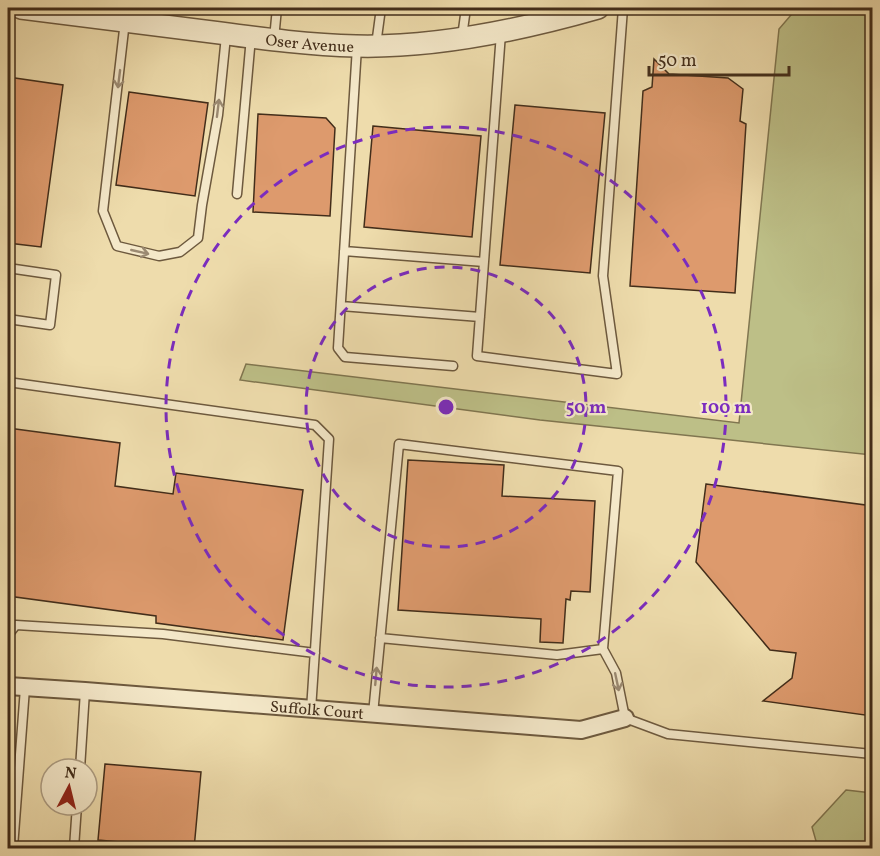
<svg xmlns="http://www.w3.org/2000/svg" width="880" height="856" font-family="Vollkorn,serif">
  <rect width="100%" height="100%" fill="#eedcac"/>
  <filter id="stains"><feTurbulence type="fractalNoise" baseFrequency=".00333" numOctaves="4"/><feColorMatrix values="0 0 0 0 .2 0 0 0 0 .09 0 0 0 0 .02 0 0 0 .5 -.17"/></filter>
  <radialGradient id="worn" r=".72"><stop offset=".6" stop-color="#630" stop-opacity="0"/><stop offset="1" stop-color="#630" stop-opacity=".3"/></radialGradient>
  <path fill="#bdbf87" stroke="#807650" stroke-width="1.5" d="M797,8H872V455L540,420L240,380L246,364L739,423L779,29Z
    M846,790L872,793V848H818L812,827Z"/>
  <path fill="#dd9a6d" stroke="#422d1a" stroke-width="1.5" d="M654,59L669,74L728,78L743,89L740,121L746,124L735,293L630,286L643,91L652,87Z
    M8,77L63,85L41,247L8,243Z
    M129,92L208,103L195,196L116,185Z
    M515,105L605,113L590,273L500,265Z
    M258,114L326,118L335,128L330,216L253,212Z
    M373,126L481,136L472,237L364,227Z
    M8,428L120,443L115,486L173,494L176,473L303,490L283,640L156,623V616L8,596Z
    M408,460L504,465L502,496L595,501L590,592L571,591L570,600L566,599L563,643L540,642L541,619L398,610Z
    M706,484L873,506L872,716L763,701L792,678L796,653L770,650L696,562Z
    M105,764L201,772L194,849H119V842L98,840Z"/>
  <g fill="none" stroke-linecap="round" stroke-linejoin="round">
    <g stroke="#6d593e" stroke-width="11">
      <path id="service" d="M125,21L103,211L117,246L159,256L180,252L198,238L202,205L218,115L226,36
        M501,33L477,356L617,374L603,276L623,8
        M462,37L466,8
        M274,39L277,8
        M376,45L381,8
        M357,47L338,348L345,357L453,366
        M237,194L251,37
        M344,251L484,262
        M8,268L56,275L50,325L8,319
        M341,306L480,317
        M8,382L315,425L329,439L311,710
        M8,635L16,625L163,634L315,653
        M380,638L557,655L603,649
        M373,714L399,444L618,471L603,649L616,673L625,718L668,734L872,754
        M80,769L85,691
        M13,848L25,688
        M74,848L77,805"/>
    </g>
    <g stroke="#6d593e" stroke-width="20">
      <g id="minor">
        <path id="s1" d="M8,686L85,691L581,730L625,718"/>
      </g>
    </g>
    <g stroke="#6d593e" stroke-width="24">
      <g id="tertiary">
        <path id="s2" d="M21,8C87,16 153,24 220,33C265,39 310,45 356,46C436,48 521,30 598,8"/>
      </g>
    </g>
    <use href="#service" stroke="#f4e8c9" stroke-width="8"/>
    <use href="#minor" stroke="#f4e8c9" stroke-width="16"/>
    <use href="#tertiary" stroke="#f4e8c9" stroke-width="21"/>
  </g>
  <defs><path id="oneway-shaft" d="M-6 0H5M1.5-3L5.5 0L1.5 3" fill="none" stroke-width="1.6" stroke-linecap="round" stroke-linejoin="round" transform="scale(1.5)"/></defs>
  <g stroke="#9b8a72">
    <use href="#oneway-shaft" transform="translate(119 79) rotate(97)"/>
    <use href="#oneway-shaft" transform="translate(218 108) rotate(-83)"/>
    <use href="#oneway-shaft" transform="translate(140 252) rotate(13)"/>
    <use href="#oneway-shaft" transform="translate(376 676) rotate(-85)"/>
    <use href="#oneway-shaft" transform="translate(617 682) rotate(78)"/>
  </g>
  <g fill="none" stroke="#7b2cbf" stroke-width="3" stroke-dasharray="10 8">
    <circle cx="446" cy="407" r="140"/>
    <circle cx="446" cy="407" r="280"/>
  </g>
  <g text-anchor="middle" stroke-width="4.5" stroke-linejoin="round" paint-order="stroke">
    <g font-size="16" fill="#422d1a" stroke="#f4e8c9">
      <text dy="6" stroke="none"><textPath href="#s2" startOffset="291">Oser Avenue</textPath></text>
      <text dy="6" stroke="none"><textPath href="#s1" startOffset="310">Suffolk Court</textPath></text>
    </g>
  </g>
  <circle cx="446" cy="407" r="9" fill="#7b2cbf" stroke="#f4e8c9" stroke-width="3"/>
  <g font-size="18" text-anchor="middle" font-weight="bold" fill="#7b2cbf" stroke="#f4e8c9" stroke-width="4.5" stroke-linejoin="round" paint-order="stroke">
    <text x="586" y="413">50 m</text>
    <text x="726" y="413">100 m</text>
  </g>
  <rect width="880" height="856" fill="none" stroke="#eedcac" stroke-width="30"/>
  <rect x="9" y="9" width="862" height="838" fill="none" stroke="#422d1a" stroke-width="3"/>
  <rect x="15" y="15" width="850" height="826" fill="none" stroke="#422d1a" stroke-width="1.5"/>
  <g transform="translate(69 787) rotate(7)"><circle r="28" fill="#f4e8c9" stroke="#ad9d83" stroke-width="1.5"/>
  <path d="M0-4.5L10 22L0 15L-10 22Z" fill="#8f2418"/>
  <text y="-9" font-size="16" font-weight="bold" text-anchor="middle" fill="#422d1a">N</text>
  </g>
  <path d="M649 66v9h140v-9" fill="none" stroke="#422d1a" stroke-width="3"/>
  <text x="658" y="66" font-size="18" fill="#422d1a" stroke="#f4e8c9" stroke-width="4.5" paint-order="stroke">50 m</text>
  <rect width="100%" height="100%" filter="url(#stains)"/>
  <rect width="100%" height="100%" fill="url(#worn)"/>
</svg>
